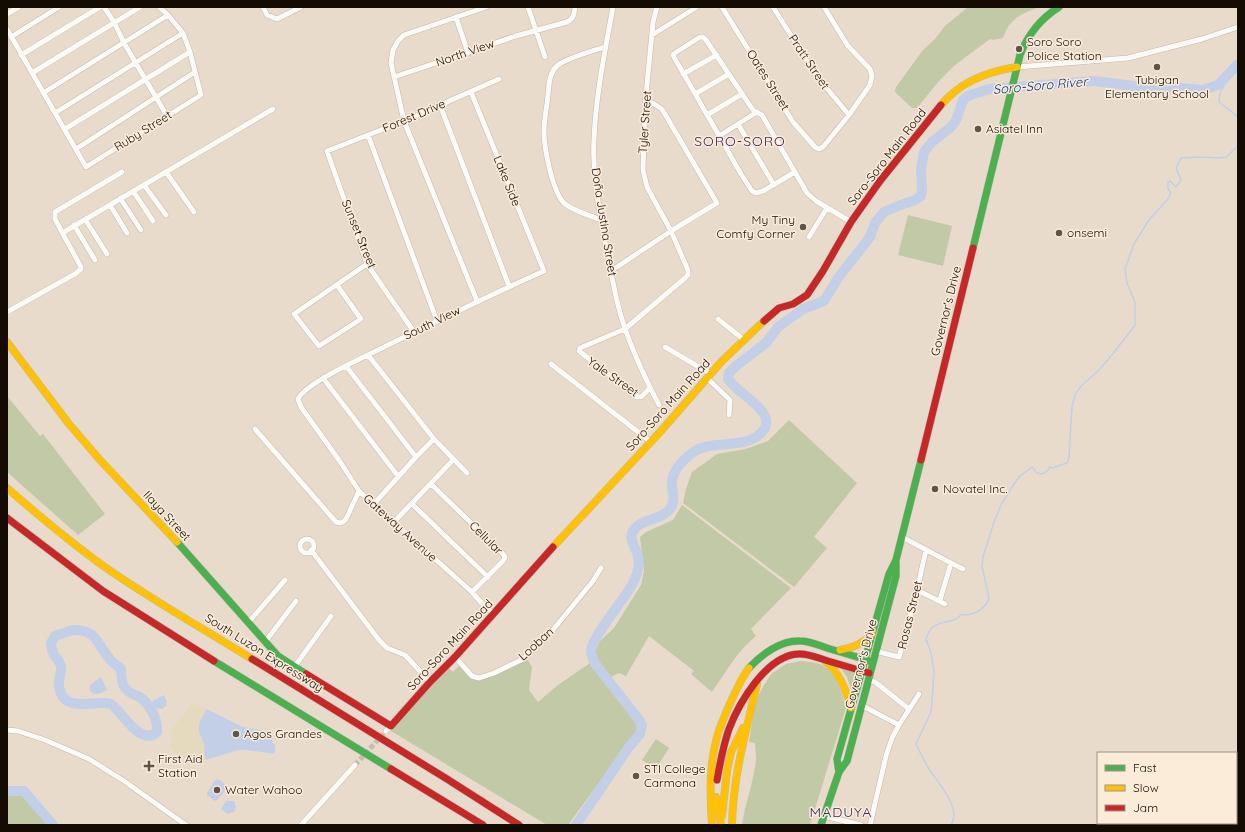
<svg xmlns="http://www.w3.org/2000/svg" width="1245" height="832" font-family="Quicksand,sans-serif">
  <rect width="100%" height="100%" fill="#e9dbcc"/>
  <path fill="#c1c9a6" d="M968,7H1039C1021,14 1010,18 1003,38L993,40L990,39L955,65L939,81L917,108H912L896,93L895,91L896,87L923,50L934,40L945,26Z
    M908,215L952,226L943,266L898,255Z
    M7,396L40,436L43,434L105,514L78,535L7,472Z
    M789,420L857,483L814,537L827,548L794,587L683,503L686,489L692,472L717,454L746,449L768,441Z
    M682,505L791,588L751,629L756,636C737,651 726,672 712,692L691,674L694,671L649,636L626,676L619,673L611,677L598,660L595,651L600,641L614,628L641,585L644,571L640,537L646,532L673,520Z
    M527,659L532,667L529,690L538,702L558,685L590,663L634,720L639,728L568,825H547L391,731L447,667L453,672L460,665L472,678L502,670Z
    M801,661C806,662 812,662 817,663C836,669 841,690 846,708L810,825H742C745,803 754,782 756,759C756,754 755,748 755,743L749,742L755,702L763,687L771,674L786,664Z
    M840,667L860,673L853,695L847,677Z
    M656,739L669,748L656,769L642,760Z
    M17,790L24,791L53,825H7V791Z"/>
  <path fill="#e5d9be" d="M191,703L207,709C203,715 197,724 199,732C200,736 203,740 204,744C205,749 204,754 206,760L196,763C190,760 177,755 173,751C167,744 171,730 176,724C182,716 188,712 191,703Z"/>
  <path fill="#c2cfe7" d="M101,677L107,690C100,693 96,697 90,691V685Z
    M164,695L167,702L166,706L162,709L156,708L152,701Z
    M207,709L243,727L273,732L272,743L275,744V754L246,750H238L206,760C204,754 205,749 204,744C203,740 200,736 199,732C197,724 203,715 207,709Z
    M218,779L226,785C227,790 220,798 215,801L207,795V793L215,780Z
    M226,801H234L236,807L234,812L228,814L221,809Z"/>
  <g fill="none" stroke-linecap="round" stroke-linejoin="round">
    <path stroke="#c2cfe7" stroke-width="1.5" d="M1231,72L1220,93L1219,102C1225,108 1233,111 1238,118
      M951,825C962,808 938,783 929,769C924,761 920,752 916,744L931,712L932,702L934,671L931,653L926,639C932,620 942,625 956,619C958,618 959,616 961,615C963,614 965,615 967,615C977,613 986,608 989,598L982,566L983,557L994,522L1001,505L1014,484L1020,476L1032,467L1037,473L1042,474L1047,471L1050,467L1052,468L1067,463L1069,458L1072,406L1075,395L1081,386L1099,370L1112,355L1135,325V302L1127,283L1125,269L1134,244L1149,220L1168,199L1171,193L1168,189V182L1170,181L1176,187L1181,180L1176,168L1181,158L1202,157L1219,158L1226,157L1238,146"/>
    <path stroke="#c2cfe7" stroke-width="10" d="M73,630C96,629 97,644 109,658C112,663 117,665 121,669C121,675 121,683 125,688C128,693 133,694 138,696C149,702 158,719 157,732C141,747 122,712 111,704C93,699 63,715 59,686C58,680 61,674 61,668C61,662 57,659 54,655C52,651 51,647 51,643L55,636Z
      M7,791H24L53,825
      M576,825L629,747L640,734L642,725L637,717L596,665C594,661 591,656 591,651C590,640 625,598 632,585C637,575 640,567 638,556C636,548 629,541 632,533C638,518 661,521 670,509C676,501 672,492 672,483C672,471 683,460 692,453C695,451 700,448 705,447C723,442 745,447 760,434C763,431 766,428 766,424C769,408 737,393 728,379L729,373L736,366L766,343L778,327L803,309L824,301L838,278L870,237L875,223L884,212L898,206L915,200L921,196L922,190L921,169L924,152L932,142L951,127L955,122L958,115L962,103L964,99L968,96L989,89L1094,81L1149,88L1168,87L1203,90L1218,85L1238,64"/>
    <path stroke="#c9bcae" stroke-width="5" stroke-dasharray="5 2.5" stroke-linecap="butt" d="M355,765L386,731"/>
    <g stroke="#c3b9ad" stroke-width="6">
      <path id="street" d="M104,7L114,22L124,43L167,116
        M263,7L267,15L277,19L301,7
        M528,7L545,57
        M613,7C605,51 596,94 594,139C592,174 599,208 605,242C610,266 614,292 621,316C630,347 644,376 659,405
        M722,7L793,122L815,147L819,149L823,147L849,115L870,85L872,76L870,69L848,46L824,7
        M773,7L816,75L849,115
        M7,14L19,7
        M456,17L468,53
        M7,29L86,167L201,95L190,52L183,33L168,15L159,7
        M652,35L697,7
        M11,37L59,7
        M21,55L100,7
        M1017,67L1128,58L1202,39L1238,27
        M32,73L140,7
        M683,74L717,55
        M394,77L516,36L567,22C574,18 574,15 575,7
        M471,92L544,271C490,295 437,321 384,347C365,357 307,382 298,399L301,407L341,463L359,491L472,592L485,607L494,613
        M43,93L168,15
        M695,94L729,74
        M440,105L509,286
        M55,113L183,33
        M707,115L742,94
        M738,124L774,185
        M65,129L190,52
        M368,135L437,321
        M719,136L757,112
        M76,149L195,72
        M166,172L194,212
        M795,172L763,191L756,193L752,191L741,174L674,57L673,55L675,53L700,37H703L706,40L751,107L754,111L762,115L807,193L816,201L851,222
        M144,185L166,215
        M133,191L153,221
        M120,198L141,230
        M110,205L127,233
        M85,219L107,254
        M601,220C591,216 570,210 563,202C552,189 544,148 544,131C544,119 547,107 548,95C549,85 549,73 557,66C566,58 593,51 605,47
        M74,225L95,260
        M63,234L55,219V212L122,172
        M809,237L827,208
        M611,271L671,231L717,203L662,109L646,99
        M337,285L361,319L319,346L294,314L367,264
        M477,301L404,121L391,63L393,50L398,41L404,35L486,7
        M7,312L75,274L81,269V267L64,236V232L273,109
        M718,319L744,340
        M414,332L367,264L327,151L404,121L499,79
        M665,347L711,374
        M368,355L434,439L467,473
        M551,364L651,442
        M346,366L416,457
        M323,378L398,476
        M707,378L729,399L730,400L729,415
        M650,388L641,397H637L579,351L580,348L625,329L685,278L688,275V270L671,231L647,187L643,170L645,105L653,22L657,7
        M255,429L336,522L340,523L343,522L346,519L359,491
        M431,484L503,554L505,557L504,560L472,592
        M412,504L488,577
        M373,505L416,457L434,439
        M393,523L453,460
        M902,537L951,563L963,569
        M300 546a7 7 0 1 1 14 0a7 7 0 1 1-14 0Z
        M311,550L379,640L387,648L405,655L430,682
        M917,590L945,604
        M940,600L951,563
        M248,623L285,580
        M265,642L296,601
        M875,651L899,657L917,590L926,550
        M455,657L472,676L479,678L494,673L523,659L552,631L593,581L601,568
        M295,666L331,616
        M868,680L875,682L909,709
        M861,705L899,725
        M7,730L18,731L45,740L89,759L124,781L186,825
        M386,731L391,726
        M824,816L861,825
        M301,825L355,765
        M870,825L886,756L892,738L899,725L919,694"/>
    </g>
    <g stroke="#c3b9ad" stroke-width="8">
      <path id="fast" d="M973,248L1020,55C1028,34 1040,19 1059,7
        M177,542L278,656L306,674
        M214,661L391,769
        M749,668C762,654 781,640 800,641C811,641 820,646 830,649C844,653 858,657 872,662
        M839,772L837,759L889,574L896,560L921,460
        M821,825L839,772L847,761L896,576V563"/>
    </g>
    <g stroke="#c3b9ad" stroke-width="8">
      <path id="slow" d="M941,105C960,82 989,71 1017,67
        M7,342L69,424L100,460L177,542
        M7,488C38,515 69,541 102,565C150,599 202,628 252,659
        M553,547L661,431L722,361L764,321
        M840,650C853,648 863,644 872,634
        M825,661C840,673 846,690 851,708
        M716,797L721,825
        M722,816L727,771L731,752L743,728
        M712,825C710,796 709,765 717,737C721,723 727,710 733,697C738,687 742,677 749,668
        M732,825C733,777 746,731 757,684"/>
    </g>
    <g stroke="#c3b9ad" stroke-width="8">
      <path id="jam" d="M764,321L779,308L793,304L807,295L823,271L851,222L880,181L941,105
        M921,460L973,248
        M7,518L103,591L214,661
        M252,659L447,779L519,825
        M306,674L391,726L430,682L455,657L553,547
        M391,769L483,825
        M717,780C720,763 723,746 729,729C739,703 766,656 798,654C808,653 818,658 828,661C842,665 855,669 869,673"/>
    </g>
    <use href="#street" stroke="#fcfaf7" stroke-width="5"/>
    <use href="#fast" stroke="#4caf50" stroke-width="7"/>
    <use href="#slow" stroke="#ffc107" stroke-width="7"/>
    <use href="#jam" stroke="#c62828" stroke-width="7"/>
  </g>
  <g fill="#5f5449" stroke="#fbecda" stroke-width="1.5">
    <circle cx="1019" cy="49" r="4"/>
    <circle cx="1157" cy="67" r="4"/>
    <circle cx="978" cy="129" r="4"/>
    <circle cx="803" cy="227" r="4"/>
    <circle cx="1059" cy="233" r="4"/>
    <circle cx="935" cy="489" r="4"/>
    <circle cx="236" cy="734" r="4"/>
    <path d="M147 760h4v4h4v4h-4v4h-4v-4h-4v-4h4z"/>
    <circle cx="636" cy="776" r="4"/>
    <circle cx="217" cy="790" r="4"/>
  </g>
  <g text-anchor="middle" stroke-width="3" stroke-linejoin="round" paint-order="stroke">
    <g font-size="12" fill="#140b03" stroke="#fbecda" text-anchor="start">
      <text x="1027" y="46">Soro Soro<tspan x="1027" dy="14">Police Station</tspan></text>
      <text x="1157" y="84" text-anchor="middle">Tubigan<tspan x="1157" dy="14">Elementary School</tspan></text>
      <text x="986" y="133">Asiatel Inn</text>
      <text x="795" y="224" text-anchor="end">My Tiny<tspan x="795" dy="14">Comfy Corner</tspan></text>
      <text x="1067" y="237">onsemi</text>
      <text x="943" y="493">Novatel Inc.</text>
      <text x="244" y="738">Agos Grandes</text>
      <text x="158" y="763">First Aid<tspan x="158" dy="14">Station</tspan></text>
      <text x="644" y="773">STI College<tspan x="644" dy="14">Carmona</tspan></text>
      <text x="225" y="794">Water Wahoo</text>
    </g>
    <g font-size="12" fill="#140b03" stroke="#fbecda">
      <text transform="translate(465 53) rotate(-19)" y="4">North View</text>
      <text transform="translate(809 62) rotate(56)" y="4">Pratt Street</text>
      <text transform="translate(768 80) rotate(58)" y="4">Oates Street</text>
      <text transform="translate(414 116) rotate(-23)" y="4">Forest Drive</text>
      <text transform="translate(645 122) rotate(-86)" y="4">Tyler Street</text>
      <text transform="translate(143 131) rotate(-32)" y="4">Ruby Street</text>
      <text transform="translate(887 157) rotate(-52)" y="4">Soro-Soro Main Road</text>
      <text transform="translate(507 181) rotate(68)" y="4">Lake Side</text>
      <text transform="translate(604 222) rotate(81)" y="4">Doña Justina Street</text>
      <text transform="translate(359 234) rotate(68)" y="4">Sunset Street</text>
      <text transform="translate(946 311) rotate(-76)" y="4">Governor's Drive</text>
      <text transform="translate(432 323) rotate(-26)" y="4">South View</text>
      <text transform="translate(613 377) rotate(35)" y="4">Yale Street</text>
      <text transform="translate(668 405) rotate(-48)" y="4">Soro-Soro Main Road</text>
      <text transform="translate(167 516) rotate(47)" y="4">Ilaya Street</text>
      <text transform="translate(400 528) rotate(42)" y="4">Gateway Avenue</text>
      <text transform="translate(486 538) rotate(45)" y="4">Cellular</text>
      <text transform="translate(910 615) rotate(-76)" y="4">Rosas Street</text>
      <text transform="translate(536 644) rotate(-42)" y="4">Looban</text>
      <text transform="translate(450 645) rotate(-47)" y="4">Soro-Soro Main Road</text>
      <text transform="translate(264 653) rotate(32)" y="4">South Luzon Expressway</text>
      <text transform="translate(861 664) rotate(-75)" y="4">Governor's Drive</text>
    </g>
    <g font-size="13" font-style="italic" fill="#0c347f" stroke="#fbecda">
      <text transform="translate(1040 85) rotate(-5)" y="5">Soro-Soro River</text>
    </g>
    <g font-size="14" letter-spacing="1" fill="#3c2863" stroke="#fbecda">
      <text x="740" y="146">SORO-SORO</text>
      <text x="841" y="817">MADUYA</text>
    </g>
  </g>
  <rect width="1245" height="832" fill="none" stroke="#140b03" stroke-width="16"/>
  <rect x="1097" y="752" width="140" height="72" fill="#fbecda" stroke="#9f9284"/>
  <rect x="1105" y="765" width="20" height="6" fill="#4caf50" stroke="#9f9284"/>
  <text x="1133" y="772" font-size="12" fill="#140b03">Fast</text>
  <rect x="1105" y="785" width="20" height="6" fill="#ffc107" stroke="#9f9284"/>
  <text x="1133" y="792" font-size="12" fill="#140b03">Slow</text>
  <rect x="1105" y="805" width="20" height="6" fill="#c62828" stroke="#9f9284"/>
  <text x="1133" y="812" font-size="12" fill="#140b03">Jam</text>
</svg>
